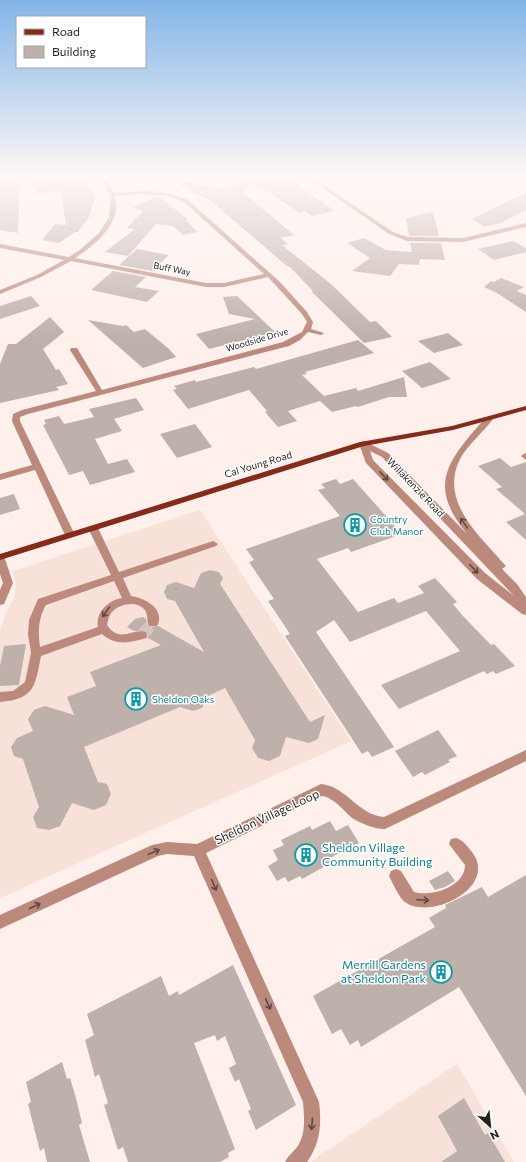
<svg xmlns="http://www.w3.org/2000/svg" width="526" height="1162" font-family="Commissioner,sans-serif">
  <rect width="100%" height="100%" fill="#fff0eb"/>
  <path fill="#f8e1d9" d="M200,510L351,741L0,898V631L6,612L14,598L16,584L13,571Z
    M457,1064L514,1162H310Z"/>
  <path fill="#beb0ab" d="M0,178H20L18,233L0,230Z
    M26,178H88V185H86L96,195L89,217L78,232H75L59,243L42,240L55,224L66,225L61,190L38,194Z
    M250,178H255L244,193L294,235L281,238L288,244L282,245L331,284L370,322L376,321L392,337L364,343L311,291H313L290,267H288L211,201L178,185L180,180L221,189Z
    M276,178L290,179L335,211L312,216L305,211L300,213L253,182Z
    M526,192V210L501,223L485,227L472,219Z
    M155,197H159L189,220H185L198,232L183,235L173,226L156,224L128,256L105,252L135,229L127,228L143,211L132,208Z
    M433,212L439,236H409L406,218Z
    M364,238L386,250L412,252L410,243H441L445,260L420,259L419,265L399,264L390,276L352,271L370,258L347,243Z
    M513,241L526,248V252L494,260L478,249Z
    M137,249L169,255L152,271L119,265Z
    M113,271L146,277L135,287L159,291L147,302L91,290Z
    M501,278L524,287L517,291L526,295V312L497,293L484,287L491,281L494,282Z
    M31,296L40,306L0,319V306Z
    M237,296L275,332L209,349L196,334L255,319L229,314L223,297Z
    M50,317L64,332L43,349L56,370L59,369L68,384L56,387L59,390L0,403V364L8,344H16Z
    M88,320L123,326L126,325L134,332L145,329L169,349L176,357L143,368Z
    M448,333L463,345L434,353L418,341Z
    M358,340L374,353L305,372L307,374L302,375L324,396L356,388L358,391L404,377L407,397H389L358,407L356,406L332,412L320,401L288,411L297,421L278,427L265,412L267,411L249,390L188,409L173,390L177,389L174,386L195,380L196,382L254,367L256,369Z
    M430,362L451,379L422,388L402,371Z
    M136,398L144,410L114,419L122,431L95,439L108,464L127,459L135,472L90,485L83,471L69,475L43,425L46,424L44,420L59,416L64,424L94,417L89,409Z
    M195,424L212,447L177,458L160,434Z
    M500,458L511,467L526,462V540L506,522L525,514L496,489L502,487L478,466Z
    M336,479L340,484L353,479L402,534L351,552L348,548L317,559L358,612L394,598L398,603L424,593L418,586L435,578L457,602L453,604L463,616L491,645L494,644L515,666L496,674L493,671L487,674L484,671L399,709L381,685L460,651L426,611L350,642L334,620L316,632L394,747L372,757L368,751L362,754L285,636L290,634L268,601L274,599L249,562L254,560L246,549L340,516L318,490L325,488L321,484Z
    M14,494L20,509L0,515V498Z
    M210,570L219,572L223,578L220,584L310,722L325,715L318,739L309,743L286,737L280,756L269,761L258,758L252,748L255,740L225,688L208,696L202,708L193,711L180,707L84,747L98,782L107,784L111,794L106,805L94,810L72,803L60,826L49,830L37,828L33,817L39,807L23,759L14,756L11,747L17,738L33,731L28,719L34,710L45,706L74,715L67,697L96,686L90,672L161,645L148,638V635L146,631H134L127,627L135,619L143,617L146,619L148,627L158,626L204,652L175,601L167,599L164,592L167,585L176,582L194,588L201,573Z
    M26,644L19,685L0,686V666L4,646Z
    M438,730L457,756L448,760L450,762L425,775L422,772L413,777L395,751Z
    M330,821L336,831L348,825L359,843L328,859L331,863L302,879L300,876L288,882L285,877L277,881L268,866L278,860L273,850L284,845L281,840L310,826L312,830Z
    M448,871L455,881L445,887L435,890L429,881Z
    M526,875V1096L459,987L361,1047L358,1040L350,1045L341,1029L332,1034L313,996L435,927L429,918L446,908L445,905L482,887L488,897Z
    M233,965L296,1105L256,1130L248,1111L251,1109L239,1079L235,1082L229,1068L236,1064L225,1036L217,1041L215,1035L194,1043L235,1149L228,1153L229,1157L220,1162H128L123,1147L118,1150L104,1105L108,1103L99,1074L95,1077L90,1058L85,1040L94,1035L87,1014L161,976L169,996L178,991L179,995Z
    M62,1062L67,1079L70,1078L76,1098L82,1123L79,1125L90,1162H47L44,1148L40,1151L28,1104L31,1102L26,1082Z
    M464,1098L485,1135L488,1133L505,1162H441L457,1151L438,1116Z"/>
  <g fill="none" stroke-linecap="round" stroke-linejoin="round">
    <path stroke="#d3c6c2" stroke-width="10" stroke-dasharray="10 4.5" stroke-linecap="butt" d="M152,624L153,623"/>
    <path stroke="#d3c6c2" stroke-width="12" stroke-dasharray="12 6" stroke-linecap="butt" d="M142,635L153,623"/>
    <path fill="#bc897d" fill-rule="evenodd" d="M101,178H105L114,193C139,191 164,188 188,200L280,282L307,312L313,322L311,329L324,333L321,335L308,332L300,340L289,346L28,414L20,417V421L75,535L70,538L65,535L35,470L0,480V474L32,465L12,421L13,414L22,410L96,391L70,350L71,348H77L102,390L283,342L302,332L307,322L302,314L268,277L224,287H206L71,261L41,277L0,294V290L37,275L64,260L0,248V244L69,257L81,249L99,233L109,217L111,198ZM141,194L168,196L184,202L264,274L224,283H206L75,258C94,246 123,223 115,196Z
      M308,178H314L393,232L408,237L463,238L526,223V227L463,242L407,241L389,234Z
      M486,417H489L493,419C483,433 468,444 460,459C439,501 479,535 504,564L506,566L502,569L517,584L526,597V615L522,614L477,579L366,463L359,444L363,441L366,442L388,453L468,535C425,484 449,460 486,417ZM370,451L382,457L514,596L485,573L373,460Z
      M525,453L526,454V460L521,456Z
      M93,525L98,528L119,572L213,541L218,544L216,546L123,578L131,596C145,598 166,609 157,626H149C146,620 149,613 143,608C134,600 115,605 110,615C108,618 108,622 107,625C120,644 132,628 146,632L147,635L146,638C130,643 115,646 102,634L41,656C35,686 35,699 0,702V692L13,691L25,682L31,653L28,634L29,620L38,599L111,575L88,528ZM114,581L122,598C109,600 95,612 98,627L40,647C38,633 38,618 46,605Z
      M0,556L5,559L13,583L4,604L0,605V590L3,583L0,574Z
      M526,750V761L385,829C374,829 362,824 352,818C344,811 333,797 322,796L206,853L319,1102C322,1124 320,1144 307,1162H285C289,1154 295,1151 299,1144C306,1132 304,1115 303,1102L194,856L167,854L158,856L0,929V915L152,845L167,842L197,844L321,784C346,786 358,815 384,817Z
      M456,838C463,840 467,846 472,852C499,887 430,921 405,902C400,899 392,882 389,876L391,871L396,869L401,871L414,892C431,897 465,887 465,865L449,844L451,839Z"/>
    <path fill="#842b1b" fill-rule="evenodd" d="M526,406V410L453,430L364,446L0,560V554L360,442L452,426Z"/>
  </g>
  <defs><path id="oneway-shaft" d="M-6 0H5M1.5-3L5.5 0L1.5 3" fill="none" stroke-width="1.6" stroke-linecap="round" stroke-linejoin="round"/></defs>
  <g stroke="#614943">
    <use href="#oneway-shaft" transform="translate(384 476) rotate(46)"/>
    <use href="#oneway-shaft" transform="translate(464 523) rotate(-125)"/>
    <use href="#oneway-shaft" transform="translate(474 569) rotate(46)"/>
    <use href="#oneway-shaft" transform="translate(106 612) rotate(126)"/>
    <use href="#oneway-shaft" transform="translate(154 852) rotate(-23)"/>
    <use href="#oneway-shaft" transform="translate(214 885) rotate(66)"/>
    <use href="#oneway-shaft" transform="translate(423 900) rotate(3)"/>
    <use href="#oneway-shaft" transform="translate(35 906) rotate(-25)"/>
    <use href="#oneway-shaft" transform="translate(268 1004) rotate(66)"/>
    <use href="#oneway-shaft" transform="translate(312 1124) rotate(95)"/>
  </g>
  <linearGradient id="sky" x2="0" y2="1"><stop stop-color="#82b5e8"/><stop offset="0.52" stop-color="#fff8f6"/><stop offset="1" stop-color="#fff8f6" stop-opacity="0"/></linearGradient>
  <rect width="526" height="340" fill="url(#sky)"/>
  <defs>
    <g id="building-ring" transform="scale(1.15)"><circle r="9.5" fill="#fff" stroke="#0f9aa8" stroke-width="1.5"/><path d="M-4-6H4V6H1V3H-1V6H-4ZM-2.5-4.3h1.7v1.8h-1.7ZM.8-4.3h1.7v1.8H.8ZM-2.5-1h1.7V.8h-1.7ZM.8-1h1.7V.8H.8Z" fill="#0f9aa8"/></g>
  </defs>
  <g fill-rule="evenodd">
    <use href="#building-ring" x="355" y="525"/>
    <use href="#building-ring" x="136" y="699"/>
    <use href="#building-ring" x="306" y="855"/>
    <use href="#building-ring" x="441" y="972"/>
  </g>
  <g text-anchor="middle" stroke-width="3" stroke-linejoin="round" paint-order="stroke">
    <g font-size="9" fill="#251f1d" stroke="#fff">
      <text transform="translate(172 269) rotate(11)" y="3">Buff Way</text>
      <text transform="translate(257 340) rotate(-16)" y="3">Woodside Drive</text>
    </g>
    <g font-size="10" fill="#251f1d" stroke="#fff">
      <text transform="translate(258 464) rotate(-17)" y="4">Cal Young Road</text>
      <text transform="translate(416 487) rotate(46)" y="4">Willakenzie Road</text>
    </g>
    <g font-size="10" fill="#0d838f" stroke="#fff" text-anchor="start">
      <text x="370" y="523">Country<tspan x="370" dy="12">Club Manor</tspan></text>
      <text x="152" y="703">Sheldon Oaks</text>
    </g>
    <g font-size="12" fill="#251f1d" stroke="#fff">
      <text transform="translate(267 817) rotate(-25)" y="4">Sheldon Village Loop</text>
    </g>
    <g font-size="12" fill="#0d838f" stroke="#fff" text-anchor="start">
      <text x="322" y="852">Sheldon Village<tspan x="322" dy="14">Community Building</tspan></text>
      <text x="426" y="969" text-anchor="end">Merrill Gardens<tspan x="426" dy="14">at Sheldon Park</tspan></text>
    </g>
  </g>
  <rect x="16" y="16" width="130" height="52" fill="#ffffff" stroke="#a8a5a5"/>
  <rect x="24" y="29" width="20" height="6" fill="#842b1b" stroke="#a8a5a5"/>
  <text x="52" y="36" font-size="12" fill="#251f1d">Road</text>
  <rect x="24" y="46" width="20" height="12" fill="#beb0ab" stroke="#a8a5a5"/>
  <text x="52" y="56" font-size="12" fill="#251f1d">Building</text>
  <g transform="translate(490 1126) rotate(153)" stroke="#ffffff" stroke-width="3" paint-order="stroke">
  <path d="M0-3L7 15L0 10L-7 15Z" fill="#251f1d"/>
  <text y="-6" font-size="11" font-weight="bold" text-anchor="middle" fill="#251f1d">N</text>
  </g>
</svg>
